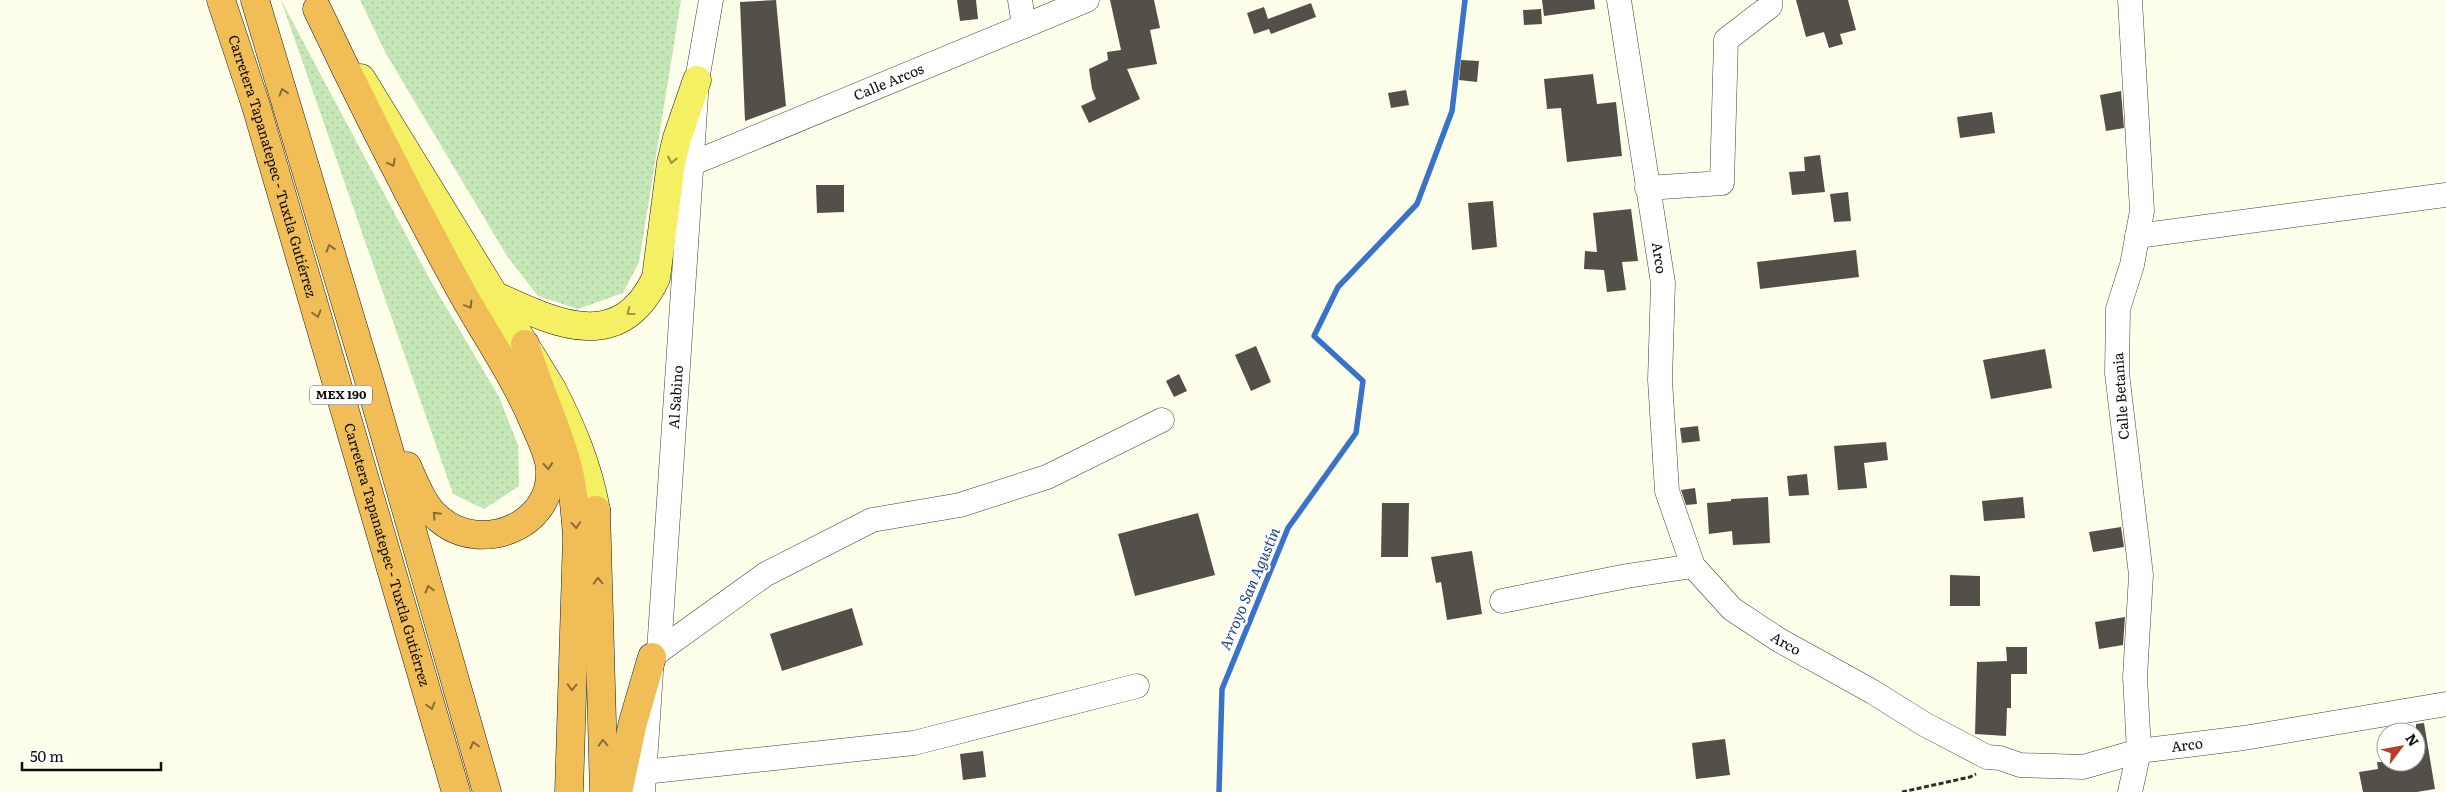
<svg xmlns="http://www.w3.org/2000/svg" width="2446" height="792" font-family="Literata,serif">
  <defs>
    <pattern id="grass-dots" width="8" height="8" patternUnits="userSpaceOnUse" patternTransform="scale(1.25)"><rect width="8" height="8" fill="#c5e7b6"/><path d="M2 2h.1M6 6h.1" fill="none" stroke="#a8c59b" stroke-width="1.8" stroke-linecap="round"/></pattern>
  </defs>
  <rect width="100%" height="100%" fill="#feffea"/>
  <path fill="url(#grass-dots)" d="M281,0L429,278L499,397L518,445L519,486L484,509L453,494Z
    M360,0H681L639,262L623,293L578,309L538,296L507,256L385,52Z"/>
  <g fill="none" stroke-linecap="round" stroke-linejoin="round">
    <path stroke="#3972ca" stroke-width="5.5" d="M1219,792L1222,689L1288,528L1356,433L1363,381L1314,336L1338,287L1417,204L1452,111L1465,0"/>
  </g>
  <path fill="#544f48" d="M776,0L786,106L745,121L740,2Z
    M957,0H976L978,19L960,21Z
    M1110,0H1154L1160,28L1150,30L1157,64L1127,69L1140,99L1089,123L1081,106L1096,99L1092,89L1089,69L1108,60L1107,52L1121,50Z
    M1542,0H1594L1595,9L1544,16Z
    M1796,0H1848L1856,30L1840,34L1843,44L1829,48L1824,32L1806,37Z
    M1311,3L1316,17L1271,34L1269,29L1254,34L1247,13L1264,7L1268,19Z
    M1541,9L1542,24L1524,25L1523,10Z
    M1461,60L1479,61L1477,82L1459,80Z
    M1593,74L1597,104L1616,102L1622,156L1567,162L1561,108L1547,109L1544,79Z
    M1406,90L1409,105L1391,108L1388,93Z
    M2121,91L2124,128L2106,131L2100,95Z
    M1992,112L1995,133L1960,138L1957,117Z
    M1820,155L1825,192L1792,195L1789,172L1805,171L1804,157Z
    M816,185H844V212L817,213Z
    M1848,192L1851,221L1834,222L1830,194Z
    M1493,201L1497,247L1472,250L1468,203Z
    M1631,209L1638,261L1622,262L1626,290L1607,292L1604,270L1584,269L1585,251L1597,252L1593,213Z
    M1856,250L1859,277L1760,289L1757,262Z
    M1256,346L1271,382L1251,391L1235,355Z
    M2045,349L2052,388L1991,399L1983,360Z
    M1179,374L1187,391L1174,397L1166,381Z
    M1698,426L1700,441L1682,443L1680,428Z
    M1886,442L1888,460L1864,463L1867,488L1838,490L1834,446Z
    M1807,474L1809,495L1789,496L1787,476Z
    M1695,488L1697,504L1686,505L1681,490Z
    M1768,497L1770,543L1733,545L1732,531L1709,534L1707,503L1731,501V499Z
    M2023,497L2025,518L1984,521L1982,501Z
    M1382,503H1409L1408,557H1381Z
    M1198,513L1215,575L1135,596L1118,534Z
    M2121,527L2124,547L2093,552L2089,532Z
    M1472,551L1482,614L1447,620L1441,582L1436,583L1431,557Z
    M1950,575L1980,576V606H1950Z
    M852,608L863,645L782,671L770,634Z
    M2125,617L2123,645L2099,649L2095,622Z
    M2006,647H2027V674H2011V708H2007L2006,736L1975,734L1977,662L2007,661Z
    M2424,723L2435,789L2417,792H2363L2359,772L2378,769L2377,762H2416V724Z
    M1725,739L1730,775L1696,779L1692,743Z
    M983,751L986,777L963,780L960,754Z"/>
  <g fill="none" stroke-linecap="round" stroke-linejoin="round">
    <g stroke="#3e3e3e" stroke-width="25">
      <g id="minor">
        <path d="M1020,0L1024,26"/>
        <path id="s1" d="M1619,0L1663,283L1660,380L1667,491L1693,566L1732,609L1779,640L1873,692L1924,724L1987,757L2000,758L2020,765L2083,767L2139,751L2244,738L2446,704"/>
        <path id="s2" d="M691,164L1087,0"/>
        <path d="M1647,188L1722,183L1726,40L1770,6V0"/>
        <path d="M2137,236L2446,195"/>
        <path d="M1502,601L1627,576L1693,566"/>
        <path d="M659,651L766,574L872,520L960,505L1047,477L1162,420"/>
        <path d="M644,772L914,743L1137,686"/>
        <path id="s3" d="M643,792L652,657L659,651L697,80L711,0"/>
        <path d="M2130,792L2139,751L2135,677L2141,575L2117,373L2118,309L2132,265L2142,211L2130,0"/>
      </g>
    </g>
    <g stroke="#1c1c1c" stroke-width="29">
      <path id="major" d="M361,78L552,389C572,428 588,466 596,510
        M496,296C555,323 619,355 656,278L671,163L677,138L697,80"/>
    </g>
    <g stroke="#1c1c1c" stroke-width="29">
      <g id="highway">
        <path id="s4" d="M221,0L256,106L456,792"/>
        <path d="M255,0L371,387L487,792"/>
        <path d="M317,9C362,104 410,198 461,291C486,336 515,377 534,423C540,436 546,449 549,462C560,524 481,557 438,518C423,506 415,483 407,466"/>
        <path d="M525,344C536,383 554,419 565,457C573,483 575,510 577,537L569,792"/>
        <path d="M596,510L604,792"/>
        <path d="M618,792L633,722L652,657"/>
      </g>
    </g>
    <path stroke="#2d2d2d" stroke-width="3" stroke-dasharray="5 2.5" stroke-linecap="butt" d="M1902,792L1970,777L1976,774"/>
    <use href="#minor" stroke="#fff" stroke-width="24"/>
    <use href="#major" stroke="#f5f063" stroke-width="28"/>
    <use href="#highway" stroke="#f1bd56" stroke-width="28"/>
  </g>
  <defs><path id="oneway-chevron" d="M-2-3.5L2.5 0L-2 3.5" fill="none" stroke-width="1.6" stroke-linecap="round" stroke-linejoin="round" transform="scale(1.25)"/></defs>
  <g stroke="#8a6d34">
    <use href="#oneway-chevron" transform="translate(283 92) rotate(-107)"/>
    <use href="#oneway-chevron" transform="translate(392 163) rotate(62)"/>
    <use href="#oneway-chevron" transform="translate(330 248) rotate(-107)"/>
    <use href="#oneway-chevron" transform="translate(469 305) rotate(59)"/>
    <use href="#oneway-chevron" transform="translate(317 314) rotate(74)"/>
    <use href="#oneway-chevron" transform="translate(548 466) rotate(85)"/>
    <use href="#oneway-chevron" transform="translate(436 515) rotate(-133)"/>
    <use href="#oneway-chevron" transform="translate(576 525) rotate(86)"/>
    <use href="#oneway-chevron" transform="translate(598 581) rotate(-92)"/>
    <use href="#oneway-chevron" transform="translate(429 589) rotate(-106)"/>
    <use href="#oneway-chevron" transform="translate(572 687) rotate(92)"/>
    <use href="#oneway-chevron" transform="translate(431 706) rotate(74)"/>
    <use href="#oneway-chevron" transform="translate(603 743) rotate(-92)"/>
    <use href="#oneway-chevron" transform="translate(474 745) rotate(-105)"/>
  </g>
  <g stroke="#979440">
    <use href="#oneway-chevron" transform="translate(672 160) rotate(101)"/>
    <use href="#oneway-chevron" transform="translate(630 312) rotate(144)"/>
  </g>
  <g text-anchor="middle" stroke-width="5" stroke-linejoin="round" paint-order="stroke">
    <rect fill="#fff" stroke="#545454" stroke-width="1" x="310" y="385.5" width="62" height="19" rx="4"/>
    <g font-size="12" font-weight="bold" fill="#0b0b0b">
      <text x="341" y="399">MEX 190</text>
    </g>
    <g font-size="14" fill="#0b0b0b" stroke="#fff">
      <text dy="5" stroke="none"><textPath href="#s2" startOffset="214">Calle Arcos</textPath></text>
      <text dy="5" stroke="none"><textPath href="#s4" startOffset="174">Carretera Tapanatepec - Tuxtla Gutiérrez</textPath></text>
      <text dy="5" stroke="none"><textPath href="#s1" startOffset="261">Arco</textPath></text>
      <text transform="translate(2121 396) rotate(-94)" y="5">Calle Betania</text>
      <text dy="5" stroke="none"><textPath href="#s3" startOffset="399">Al Sabino</textPath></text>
      <text dy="5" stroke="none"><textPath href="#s4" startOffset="579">Carretera Tapanatepec - Tuxtla Gutiérrez</textPath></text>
      <text dy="5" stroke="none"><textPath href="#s1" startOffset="696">Arco</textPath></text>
      <text dy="5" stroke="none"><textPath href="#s1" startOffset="1131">Arco</textPath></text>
    </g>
    <g font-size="15" font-style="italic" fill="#184699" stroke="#fff">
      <text transform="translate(1250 589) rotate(-67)" y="5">Arroyo San Agustín</text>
    </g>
  </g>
  <g transform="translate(2401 747) rotate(58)"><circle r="24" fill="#ffffff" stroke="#9d9d9d"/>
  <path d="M0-4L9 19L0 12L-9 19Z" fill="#b83e27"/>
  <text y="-8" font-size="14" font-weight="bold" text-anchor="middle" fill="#0b0b0b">N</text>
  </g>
  <path d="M22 762v8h139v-8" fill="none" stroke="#0b0b0b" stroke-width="2.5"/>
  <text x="30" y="762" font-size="15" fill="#0b0b0b" stroke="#ffffff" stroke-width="4" paint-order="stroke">50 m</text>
</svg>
